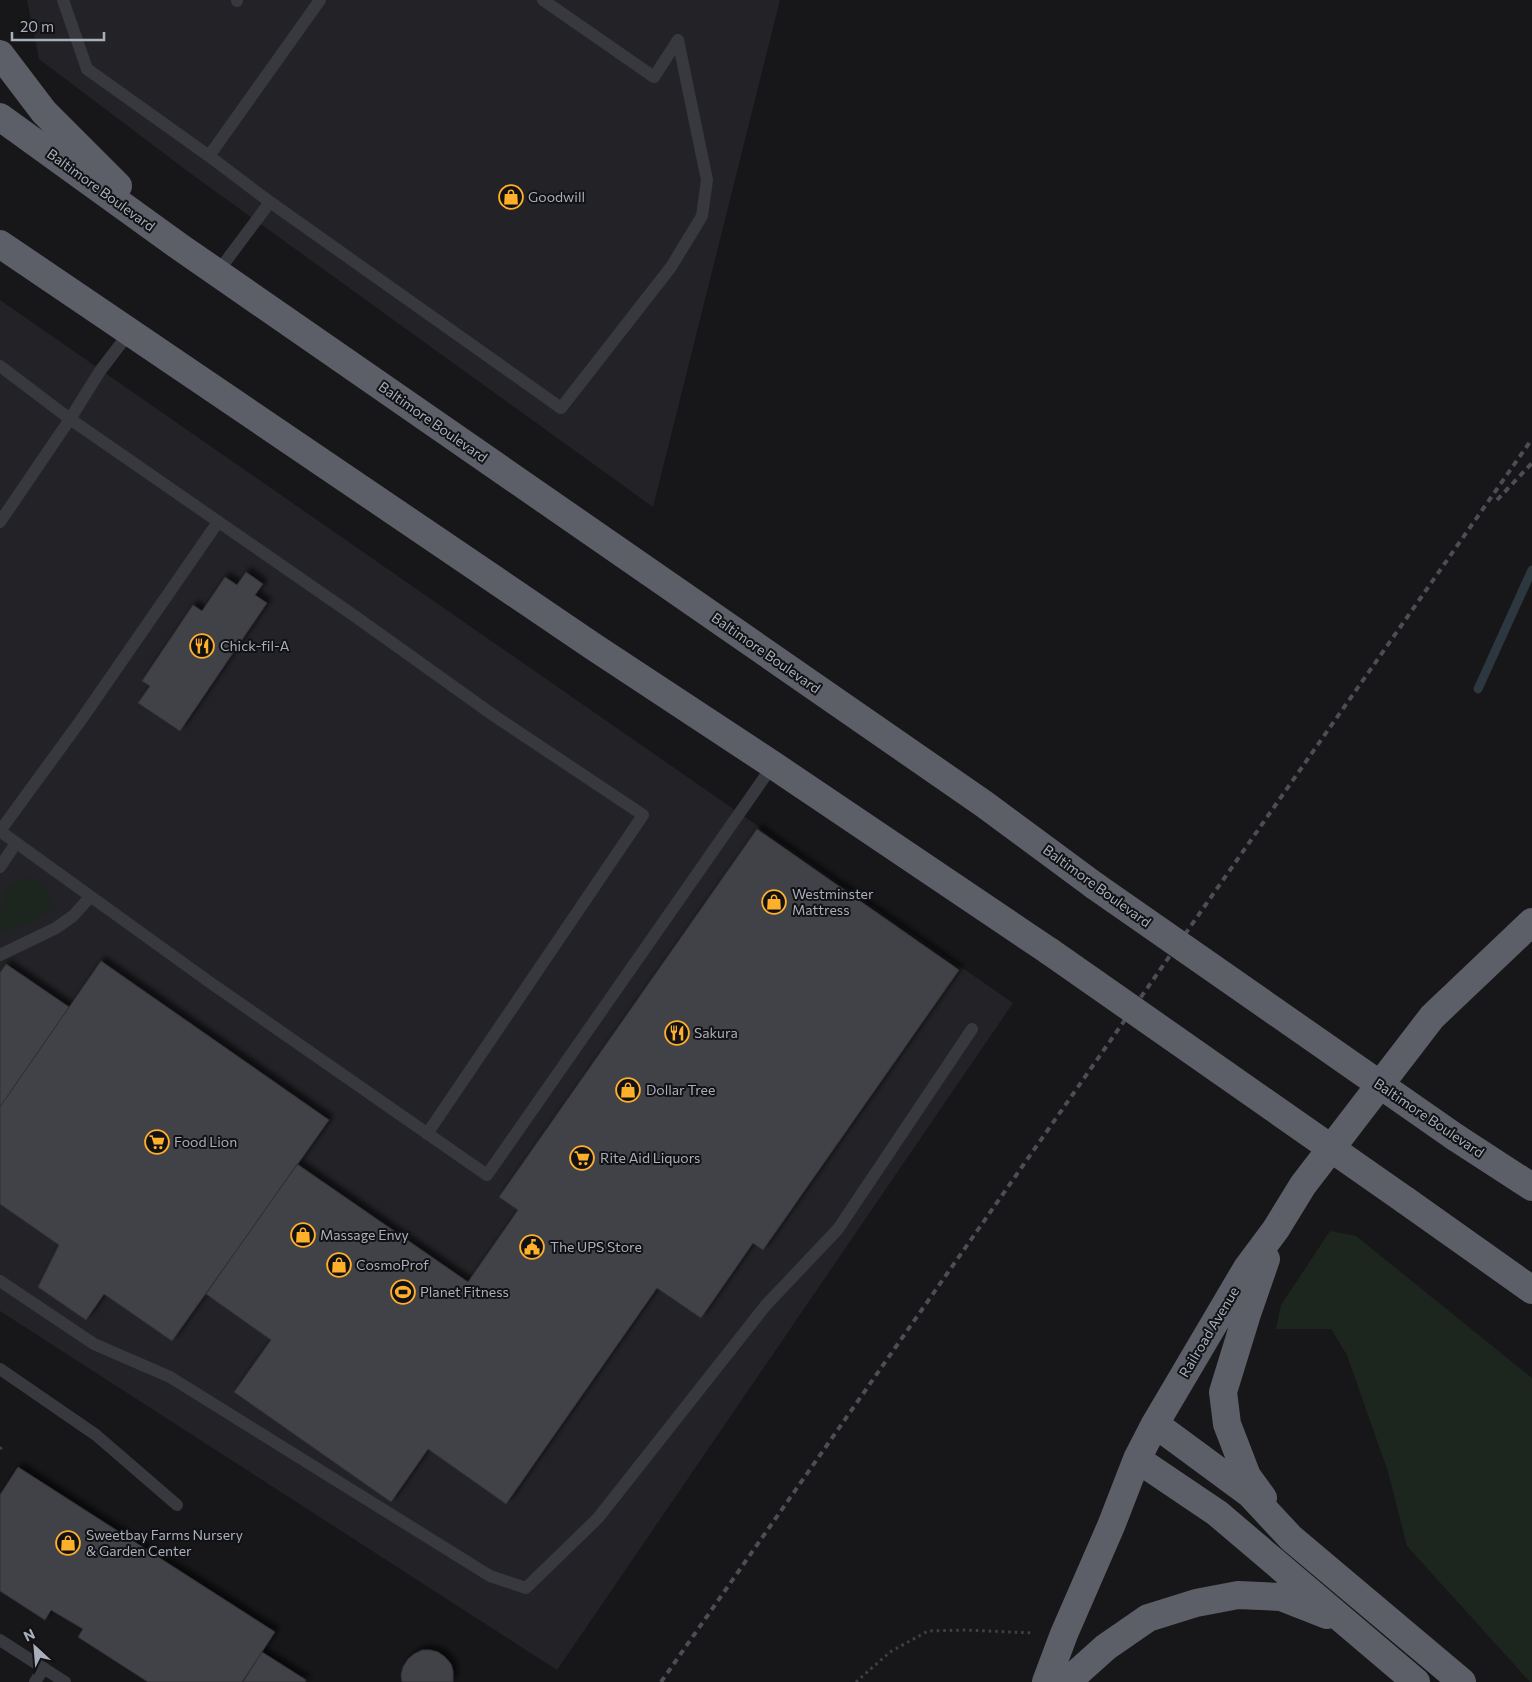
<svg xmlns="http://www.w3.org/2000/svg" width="1532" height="1682" font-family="Commissioner,sans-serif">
  <defs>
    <filter id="shadow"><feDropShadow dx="4.5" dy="-4.5" stdDeviation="2.5" flood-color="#0009"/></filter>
  </defs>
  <rect width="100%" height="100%" fill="#17171a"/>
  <path fill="#232327" d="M27,0H780L653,507L194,176L39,59Z
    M0,300L1013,1003L557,1670L0,1311Z"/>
  <path fill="#1d261e" d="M25,878C34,879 44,882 48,890C64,919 17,925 0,933C0,908 0,884 25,878Z
    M1330,1231L1356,1236L1532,1378V1682H1530L1407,1546L1388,1472L1347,1355L1331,1329H1276L1281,1305Z"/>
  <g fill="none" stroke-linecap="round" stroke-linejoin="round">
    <path stroke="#2c373f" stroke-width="9" d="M1478,689L1532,570"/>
  </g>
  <path fill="#414247" stroke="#313136" filter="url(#shadow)" d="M246,572L263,584L255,595L267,603L180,731L138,703L150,686L142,681L193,605L202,611L225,577L237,585Z
    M757,829L959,970L763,1250L753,1243L701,1318L657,1288L506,1504L428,1449L391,1502L234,1392L271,1340L206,1294L297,1164L468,1282L518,1210L499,1197Z
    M101,961L329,1120L172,1341L104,1294L86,1320L38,1287L59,1245L0,1204V1107Z
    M6,964L69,1007L0,1107V973Z
    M18,1467L275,1632L242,1682H148L78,1637L83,1629L51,1610L45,1620L0,1591V1495Z
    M422,1650H430L438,1652L445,1657L451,1664L453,1671V1682H402L401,1675L403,1667L408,1659L414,1654Z
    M262,1652L306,1680L305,1682H243Z"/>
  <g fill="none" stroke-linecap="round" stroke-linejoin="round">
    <path stroke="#3e4146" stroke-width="3" stroke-dasharray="2.5 4" stroke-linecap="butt" d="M0,1449L2,1447
      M856,1682L890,1652L928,1631L965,1630L1033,1633"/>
    <path stroke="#38393f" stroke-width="12" d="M63,0L87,69L209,156L270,202L561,408L671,267L702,216L707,180L678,40
      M543,0L654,77L678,40
      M237,1V0
      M209,156L320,0
      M217,273L270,202
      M0,366L70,419L356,617L496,717L643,815L427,1134
      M0,522L70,419L100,371L129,333
      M0,831L208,981L487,1175L773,765
      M0,831L81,720L218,522
      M0,867L16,843
      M0,955L56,928L73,916L90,897
      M0,1281L94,1344L170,1377L490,1576L526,1588L598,1518L766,1305L838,1229L972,1029
      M0,1369L96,1435L177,1505
      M0,1640L65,1682
      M35,1682L44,1668"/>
    <path stroke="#5c5f68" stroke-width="28" d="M0,54L44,112L118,186
      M0,117L180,247L984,804L1095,886
      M0,244L594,647L773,765L1049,951
      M1455,1137L1532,1187
      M1405,1200L1532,1290
      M1155,1424L1250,1494L1291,1538L1462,1682
      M1137,1459L1217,1513L1416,1682
      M1263,1498L1247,1476L1227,1424L1223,1392L1247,1314L1266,1259
      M1046,1682L1064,1634L1111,1526L1137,1459L1155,1424L1247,1268L1276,1229L1303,1185L1432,1017L1532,922
      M1067,1682L1106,1647L1148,1618L1196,1603L1238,1595L1281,1597L1327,1615"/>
    <path stroke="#4b4e55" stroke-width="4" stroke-dasharray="6 5" stroke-linecap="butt" d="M1497,500L1532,463
      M661,1682L1532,439"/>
    <path stroke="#5c5f68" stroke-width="28" d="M1095,886L1455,1137
      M1049,951L1405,1200"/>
  </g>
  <defs>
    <g id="shop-ring" transform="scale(1.25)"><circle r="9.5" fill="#121215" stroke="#ffb02a" stroke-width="1.5"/><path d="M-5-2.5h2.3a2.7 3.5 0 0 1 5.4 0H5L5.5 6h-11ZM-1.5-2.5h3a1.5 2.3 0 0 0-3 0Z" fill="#ffb02a"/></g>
    <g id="restaurant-ring" transform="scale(1.25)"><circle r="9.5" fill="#121215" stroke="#ffb02a" stroke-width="1.5"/><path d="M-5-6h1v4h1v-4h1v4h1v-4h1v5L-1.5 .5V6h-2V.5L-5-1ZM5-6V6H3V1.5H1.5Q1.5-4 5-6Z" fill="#ffb02a"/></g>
    <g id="supermarket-ring" transform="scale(1.25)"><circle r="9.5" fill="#121215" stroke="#ffb02a" stroke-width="1.5"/><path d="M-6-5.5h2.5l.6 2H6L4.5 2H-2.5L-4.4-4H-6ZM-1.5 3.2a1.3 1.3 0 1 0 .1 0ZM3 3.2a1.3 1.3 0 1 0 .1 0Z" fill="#ffb02a"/></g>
    <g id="civic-ring" transform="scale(1.25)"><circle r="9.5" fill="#121215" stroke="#ffb02a" stroke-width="1.5"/><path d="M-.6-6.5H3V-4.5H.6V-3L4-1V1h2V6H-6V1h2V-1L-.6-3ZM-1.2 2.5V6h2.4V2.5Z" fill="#ffb02a"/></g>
    <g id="stadium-ring" transform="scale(1.25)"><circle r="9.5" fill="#121215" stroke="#ffb02a" stroke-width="1.5"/><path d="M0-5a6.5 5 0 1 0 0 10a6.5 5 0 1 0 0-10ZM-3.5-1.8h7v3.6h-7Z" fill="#ffb02a"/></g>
  </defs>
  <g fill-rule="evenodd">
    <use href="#shop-ring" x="511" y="197"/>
    <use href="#restaurant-ring" x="202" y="646"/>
    <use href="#shop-ring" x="774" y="902"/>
    <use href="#restaurant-ring" x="677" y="1033"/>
    <use href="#shop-ring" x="628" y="1090"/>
    <use href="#supermarket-ring" x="157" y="1142"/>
    <use href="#supermarket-ring" x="582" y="1158"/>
    <use href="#shop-ring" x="303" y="1235"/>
    <use href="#civic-ring" x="532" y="1247"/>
    <use href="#shop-ring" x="339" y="1265"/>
    <use href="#stadium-ring" x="403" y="1292"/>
    <use href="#shop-ring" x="68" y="1543"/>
  </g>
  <g text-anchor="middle" stroke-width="4" stroke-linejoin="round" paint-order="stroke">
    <g font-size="14" fill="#a8afbb" stroke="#121215">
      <text transform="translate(101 190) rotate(36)" y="5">Baltimore Boulevard</text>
      <text transform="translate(433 422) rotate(35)" y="5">Baltimore Boulevard</text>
      <text transform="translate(766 653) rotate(35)" y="5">Baltimore Boulevard</text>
      <text transform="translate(1097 886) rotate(36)" y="5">Baltimore Boulevard</text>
      <text transform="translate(1429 1118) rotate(34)" y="5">Baltimore Boulevard</text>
      <text transform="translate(1209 1332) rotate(-59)" y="5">Railroad Avenue</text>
    </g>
    <g font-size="14" fill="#a8afbb" stroke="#121215" text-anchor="start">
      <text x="528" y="202">Goodwill</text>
      <text x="220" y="651">Chick-fil-A</text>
      <text x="792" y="899">Westminster<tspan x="792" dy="16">Mattress</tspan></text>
      <text x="694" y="1038">Sakura</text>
      <text x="646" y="1095">Dollar Tree</text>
      <text x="174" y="1147">Food Lion</text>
      <text x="600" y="1163">Rite Aid Liquors</text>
      <text x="320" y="1240">Massage Envy</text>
      <text x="550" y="1252">The UPS Store</text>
      <text x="356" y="1270">CosmoProf</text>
      <text x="420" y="1297">Planet Fitness</text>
      <text x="86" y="1540">Sweetbay Farms Nursery<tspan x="86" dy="16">&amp; Garden Center</tspan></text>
    </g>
  </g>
  <g transform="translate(35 1647) rotate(334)" stroke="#121215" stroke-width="4" paint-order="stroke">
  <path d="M0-4L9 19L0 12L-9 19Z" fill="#a8afbb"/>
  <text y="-8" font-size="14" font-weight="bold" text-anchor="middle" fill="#a8afbb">N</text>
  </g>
  <path d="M12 32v8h92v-8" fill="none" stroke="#a8afbb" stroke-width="2.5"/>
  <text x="20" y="32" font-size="15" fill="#a8afbb" stroke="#121215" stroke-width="4" paint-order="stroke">20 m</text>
</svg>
